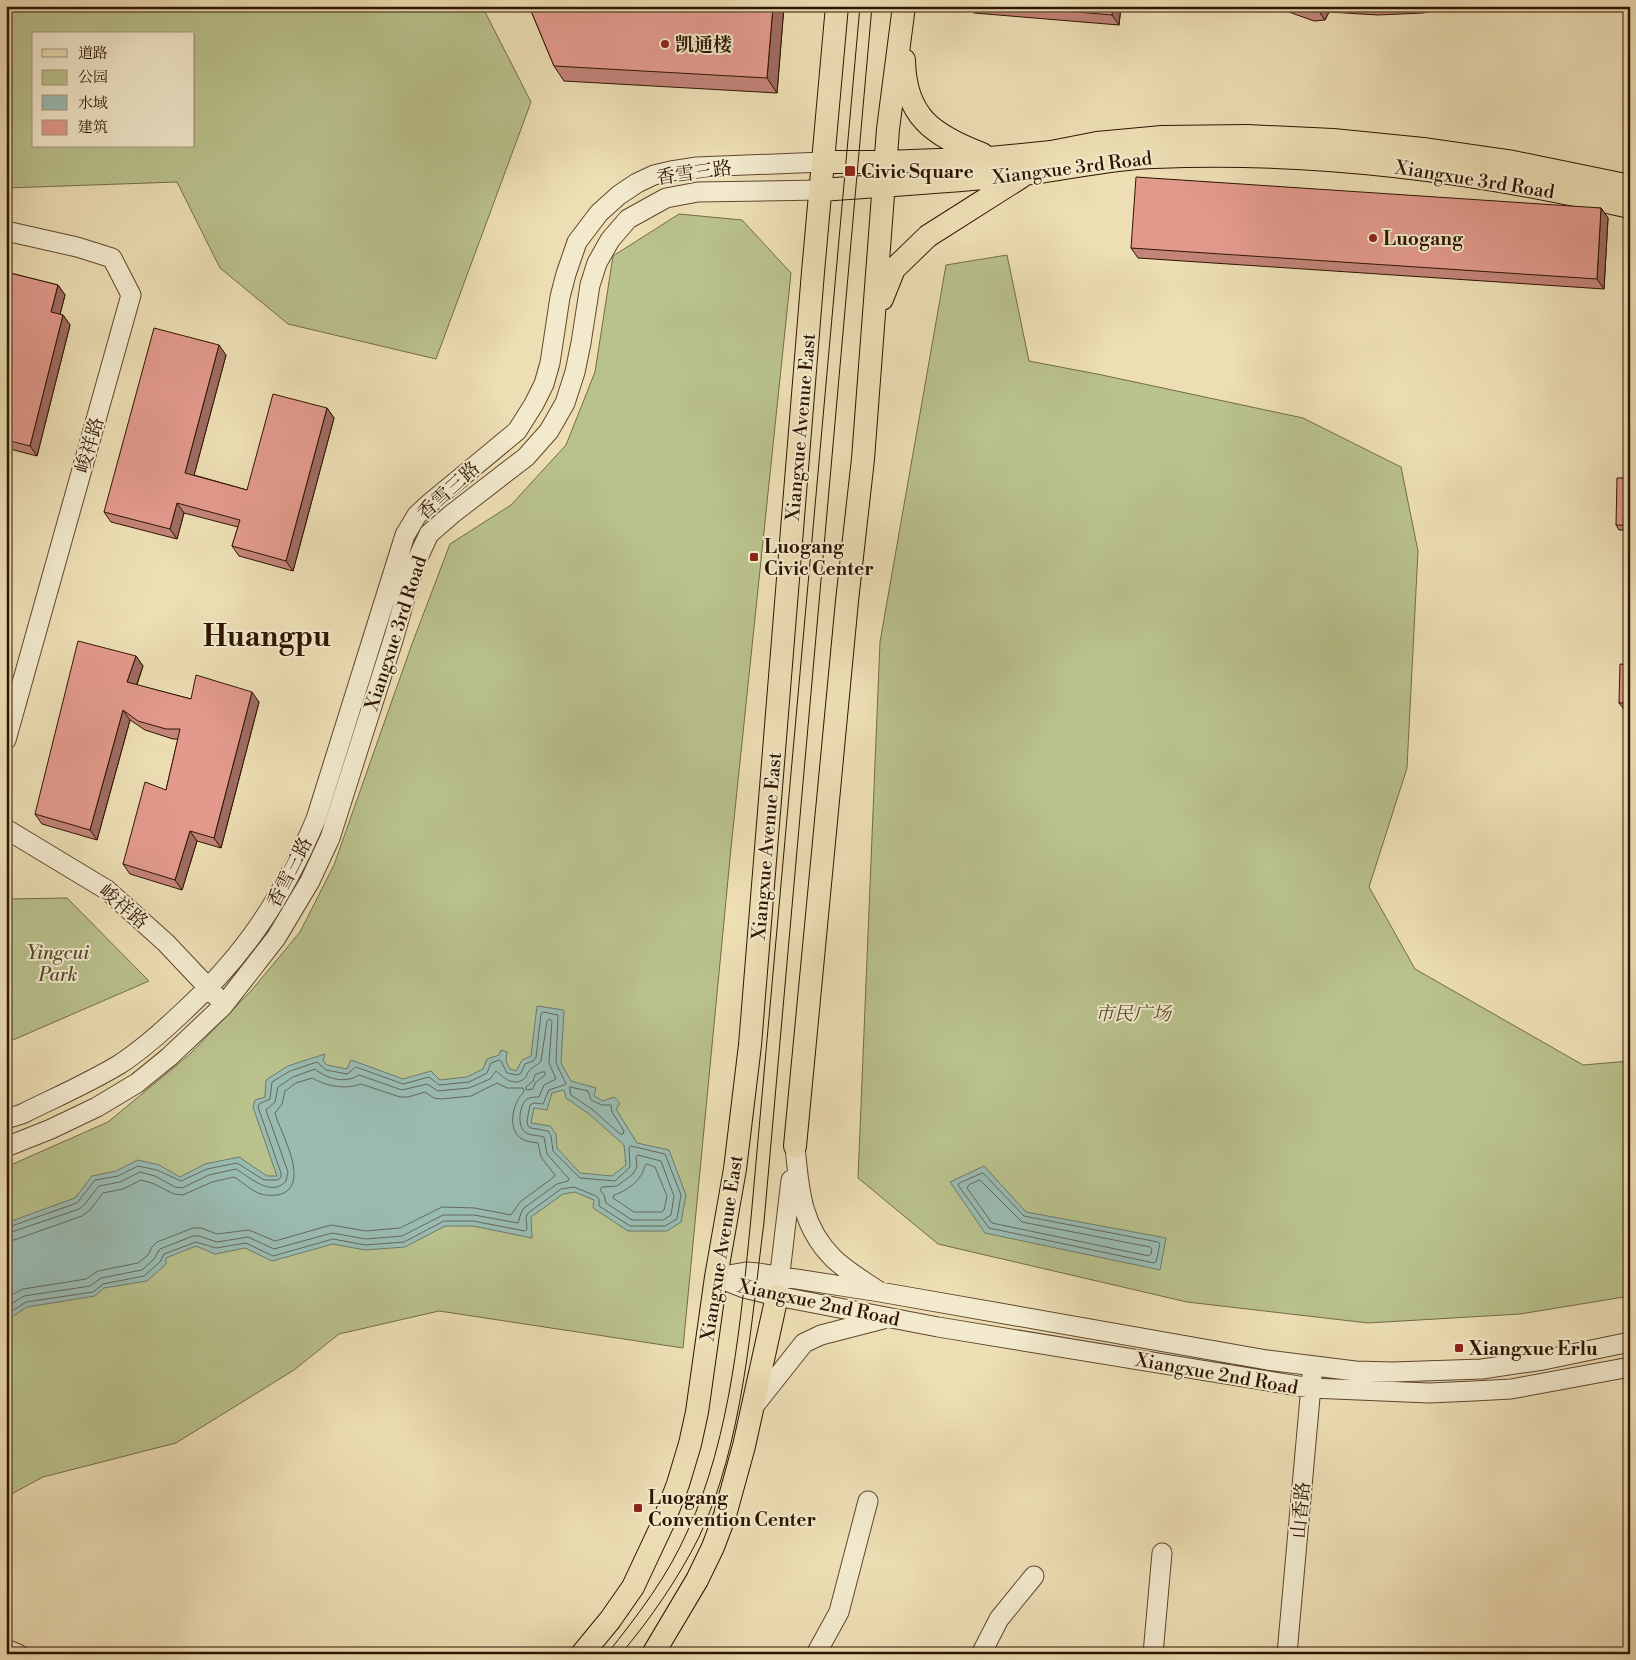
<svg xmlns="http://www.w3.org/2000/svg" width="1636" height="1660" font-family="'Libre Bodoni','Noto Serif SC',serif">
  <rect width="100%" height="100%" fill="#eddeb4"/>
  <filter id="stains"><feTurbulence type="fractalNoise" baseFrequency=".004" numOctaves="4"/><feColorMatrix values="0 0 0 0 .2 0 0 0 0 .09 0 0 0 0 .02 0 0 0 .5 -.17"/></filter>
  <radialGradient id="worn" r=".72"><stop offset=".6" stop-color="#630" stop-opacity="0"/><stop offset="1" stop-color="#630" stop-opacity=".3"/></radialGradient>
  <path fill="#b9c18c" stroke="#746b46" fill-rule="evenodd" d="M6,6H482L531,102L436,359L288,324L220,268L177,182L6,188ZM34,34H194V146H34Z
    M679,214L742,220L791,273L731,848L683,1348L439,1311L339,1334L294,1370L176,1443L43,1477L6,1497V1167L108,1122L189,1055L251,991L300,932L334,865L412,644L450,544L511,505L566,445L595,372L613,256Z
    M1007,255L1029,361L1102,375L1303,418L1401,467L1418,551L1407,768L1369,887L1415,969L1583,1065L1630,1061V1296L1520,1314L1368,1323L1187,1302L938,1244L858,1178L880,642L946,265Z
    M67,898L149,981L6,1043V899Z"/>
  <path fill="#9abbb2" stroke="#6f796b" fill-rule="evenodd" d="M537,1006L564,1010L561,1063L571,1081L596,1088L594,1096L603,1101L614,1097L620,1103L616,1109L637,1143L669,1150L686,1195L681,1222L667,1231H628L593,1208L594,1200L575,1192L563,1194L531,1217L532,1238L473,1226H445L405,1247L365,1250L333,1244L272,1261L245,1248L215,1254L196,1246L166,1258V1264L147,1281L104,1288L95,1296L27,1307L6,1321V1223L75,1198L92,1176L116,1171L138,1160L159,1165L180,1177L205,1164L239,1157L267,1176H277L253,1107L255,1100L265,1097L266,1080L288,1066L325,1054L323,1061L327,1065L347,1069L351,1060L403,1079L431,1071L440,1080L467,1077L483,1069L487,1059L499,1055L501,1050L507,1052L506,1061L510,1069L516,1071L522,1060L531,1056ZM564,1090L566,1098L589,1114L624,1145L626,1165L612,1176L580,1173L557,1148L556,1134L550,1126L531,1123L534,1108L547,1110L552,1093Z
    M984,1166L1026,1212L1166,1238L1160,1270L985,1233L950,1182Z"/>
  <g fill="none" stroke-linecap="round" stroke-linejoin="round">
    <path stroke="#646859" stroke-width="1" d="M542,1072H545V1075L535,1083L533,1089L526,1090V1087L533,1081L535,1075Z
      M570,1087L588,1091L591,1100L602,1105H611L612,1112L624,1131L623,1134H620L593,1110L571,1095Z
      M638,1155L661,1161L674,1196L671,1215L663,1220H632L606,1203L604,1195L600,1190L602,1187L617,1186L633,1174L637,1167L636,1157Z
      M647,1164L655,1167L667,1196L664,1210L662,1212H634L613,1198L614,1195C627,1191 642,1180 645,1166Z
      M983,1173L1024,1216L1158,1242L1160,1244L1156,1262L1154,1263L989,1228L958,1185L960,1183Z
      M980,1180L1022,1222L1150,1247L1152,1249L1151,1254L1149,1256L992,1223L967,1188L969,1185Z
      M6,1228L77,1203L95,1180L118,1176L138,1166L157,1170L181,1181L207,1169L237,1163L264,1180H278L281,1177V1173L258,1107L259,1104L270,1099L272,1082L290,1071L317,1062L326,1070L347,1074L356,1067L403,1084L429,1077L439,1085L469,1082L487,1073L491,1063L499,1060L501,1061L507,1073L517,1075L521,1073L525,1064L533,1061L536,1057L541,1014L543,1012L558,1015L556,1063L566,1084L564,1085L549,1090L543,1104L534,1103L530,1105L527,1121L528,1126L531,1128L548,1131L551,1136L553,1151L580,1178L615,1181L630,1167L629,1148L631,1146L665,1154L681,1195L677,1219L665,1226H630L599,1206V1199L596,1196L574,1187L561,1189L528,1213L526,1217L527,1229L525,1231L473,1221H444L404,1242L365,1245L333,1239L273,1256L246,1243L216,1248L196,1242L164,1254L160,1262L144,1276L103,1284L93,1292L26,1302L6,1315
      M6,1234L79,1209L84,1205L99,1186L120,1182L140,1172L155,1176L175,1187L182,1188L209,1175L236,1169C250,1177 271,1198 286,1181L288,1172L266,1110L275,1102L278,1087L293,1077L315,1069C327,1079 345,1084 359,1075L402,1090L427,1084L438,1091L469,1088L490,1079L496,1071C503,1077 514,1088 525,1078C529,1074 525,1076 529,1071C532,1066 538,1066 541,1061L547,1021L549,1019L552,1021L549,1063L556,1079L544,1085L539,1097C535,1097 531,1097 527,1099C519,1105 517,1126 525,1132C530,1136 538,1135 544,1137L547,1154L569,1179L568,1181L557,1184L524,1208L521,1213L518,1223L474,1215H443L402,1236L366,1239L332,1233L274,1249L248,1237L217,1242L199,1236H193L160,1249L154,1259L142,1270L101,1278L90,1286L24,1296L6,1307
      M6,1241L14,1240L82,1216L90,1210L103,1193L123,1189L141,1180L152,1183L174,1194L183,1195L212,1182L234,1177C243,1182 251,1191 261,1194C268,1196 278,1196 284,1193C309,1180 280,1132 275,1113L282,1104L285,1091L296,1083L312,1078C327,1086 344,1090 361,1084L400,1097H408L425,1092L434,1098L441,1099L471,1096L497,1083L507,1088H523L524,1092C513,1102 506,1129 522,1139C527,1142 532,1142 538,1143L541,1157L555,1175L554,1177L520,1202L511,1215L475,1208L442,1207L400,1228L366,1231L331,1225L275,1241L249,1230L217,1234L201,1228H193L157,1242L152,1247L148,1255L138,1263L98,1271L86,1279L23,1289L6,1298"/>
    <g stroke="#5e472d" stroke-width="21">
      <path id="minor" d="M6,231L77,247L112,258L131,295L6,740
        M6,829L107,890L166,943L217,997
        M6,1119L22,1114C54,1098 89,1083 120,1064C143,1049 164,1030 184,1011C246,954 283,897 316,819L405,535L417,515L430,503L517,431L534,404L544,384L550,363L560,297L566,274L577,242L599,213L619,195L637,183L654,175L671,171L697,167L823,162
        M795,1146C799,1189 801,1226 833,1258C845,1270 862,1280 877,1290
        M6,1147L51,1129L97,1107L137,1083L169,1057L223,1006L276,938L310,881L330,838L394,637L414,566L429,534L452,514L526,457L549,431L565,403L575,372L581,343L590,285L597,263L610,240L628,219L666,198L698,192L821,190
        M716,1277L744,1288L777,1296L938,1327L1311,1388L1429,1393L1474,1391L1511,1389L1630,1367
        M717,1277L746,1272L758,1273L880,1292L1267,1360L1355,1371L1393,1372L1482,1369L1543,1360L1630,1342
        M778,1290L791,1180
        M754,1406L804,1343L821,1335L883,1319
        M6,1649L18,1654
        M816,1654L839,1612L868,1501
        M981,1654L999,1619L1034,1576
        M1153,1654L1162,1553
        M1287,1654L1312,1375"/>
    </g>
    <g stroke="#2f1500" stroke-width="24">
      <path id="major" d="M904,60C905,117 933,135 982,154
        M823,162H886L990,158L1051,152L1097,143L1162,137L1247,136L1333,140L1423,149L1513,162L1630,186
        M821,190C889,185 957,182 1025,174C1068,169 1111,158 1155,157C1315,150 1474,171 1630,207
        M882,299L894,269L928,236L1021,177
        M795,1146L847,601L863,459L888,129L904,6
        M582,1654L610,1620L633,1587L663,1523L678,1484L690,1444L697,1412L716,1277L735,1169L750,1045L813,272L837,6
        M653,1654L697,1580L713,1547L725,1515L744,1446L777,1296"/>
    </g>
    <use href="#minor" stroke="#f3eace" stroke-width="19"/>
    <use href="#major" stroke="#eddeb4" stroke-width="22"/>
    <path stroke="#2f1500" stroke-width="1" d="M607,1654C638,1615 668,1576 688,1530C731,1438 741,1318 751,1218L860,6
      M621,1654C651,1618 678,1579 699,1537C743,1444 751,1323 764,1222L872,6"/>
  </g>
  <path fill="#c38479" stroke="#2f1500" d="M529,6H784L777,93L564,81L554,66Z
    M969,6H1121L1119,25L974,13Z
    M1277,6H1452L1423,13L1378,15L1329,12L1325,20L1314,21L1286,11Z
    M1601,208L1608,218L1604,289L1138,258L1131,248Z
    M6,272L58,285L65,295L60,314L63,315L70,325L37,456L6,448Z
    M226,355L194,475L247,490L327,408L334,418L293,571L239,556L232,546L238,527L184,513L177,539L111,522L104,512Z
    M1630,478V530H1619L1616,525Z
    M136,656L143,666L137,685L191,699L259,702L221,848L197,841L182,890L130,874L123,864L166,790L178,739H173L145,730L130,720L97,840L42,824L35,814Z
    M1630,665V708H1623L1619,703Z"/>
  <path fill="#9f6c63" stroke="#2f1500" d="M773,6H784L777,93L767,78Z
    M1113,6H1121L1119,25L1112,15Z
    M1320,6H1325L1329,12L1325,20L1318,10Z
    M1601,208L1608,218L1604,289L1597,279Z
    M58,285L65,295L58,322L51,312Z
    M63,315L70,325L37,456L30,446Z
    M219,345L226,355L192,483L185,473Z
    M327,408L334,418L293,571L286,561Z
    M177,503L184,513L177,539L170,529Z
    M136,656L143,666L134,692L127,682Z
    M252,692L259,702L221,848L214,838Z
    M123,710L130,720L97,840L90,830Z
    M190,831L197,841L182,890L175,880Z"/>
  <path fill="#e39a8d" stroke="#2f1500" d="M529,6H773L767,78L554,66Z
    M1007,6H1113L1112,15Z
    M1293,6H1320L1318,10L1307,11Z
    M1136,177L1601,208L1597,279L1131,248Z
    M6,272L58,285L51,312L63,315L30,446L6,440Z
    M154,328L219,345L185,473L247,490L273,394L327,408L286,561L232,546L240,520L177,503L170,529L104,512Z
    M1617,478H1630V525H1616Z
    M78,641L136,656L127,682L191,699L196,675L252,692L214,838L190,831L175,880L123,864L145,782L166,790L180,729H166L138,721L123,710L90,830L35,814Z
    M1620,664L1630,665V703H1619Z"/>
  <g fill="#8f2418" stroke="#f3eace" stroke-width="2">
    <circle cx="665" cy="44" r="5"/>
    <rect x="844" y="165" width="12" height="12" rx="2.5"/>
    <circle cx="1373" cy="238" r="5"/>
    <rect x="749" y="552" width="10" height="10" rx="2.5"/>
    <rect x="1454" y="1343" width="10" height="10" rx="2.5"/>
    <rect x="633" y="1503" width="10" height="10" rx="2.5"/>
  </g>
  <g text-anchor="middle" stroke-width="4" stroke-linejoin="round" paint-order="stroke">
    <g font-size="19" font-weight="bold" fill="#2f1500" stroke="#f3eace" text-anchor="start">
      <text x="675" y="51">凯通楼</text>
      <text x="861" y="178">Civic Square</text>
      <text x="1383" y="245">Luogang</text>
      <text x="764" y="553">Luogang<tspan x="764" dy="22">Civic Center</tspan></text>
      <text x="1469" y="1355">Xiangxue Erlu</text>
      <text x="648" y="1504">Luogang<tspan x="648" dy="22">Convention Center</tspan></text>
    </g>
    <g font-size="19" fill="#2f1500" stroke="#f3eace">
      <text transform="translate(1072 167) rotate(-7)" y="7">Xiangxue 3rd Road</text>
      <text transform="translate(694 172) rotate(-8)" y="7">香雪三路</text>
      <text transform="translate(1475 179) rotate(9)" y="7">Xiangxue 3rd Road</text>
      <text transform="translate(800 427) rotate(-85)" y="7">Xiangxue Avenue East</text>
      <text transform="translate(89 445) rotate(-74)" y="7">峻祥路</text>
      <text transform="translate(448 490) rotate(-42)" y="7">香雪三路</text>
      <text transform="translate(395 633) rotate(-72)" y="7">Xiangxue 3rd Road</text>
      <text transform="translate(766 846) rotate(-85)" y="7">Xiangxue Avenue East</text>
      <text transform="translate(289 872) rotate(-63)" y="7">香雪三路</text>
      <text transform="translate(124 906) rotate(40)" y="7">峻祥路</text>
      <text transform="translate(721 1248) rotate(-81)" y="7">Xiangxue Avenue East</text>
      <text transform="translate(819 1302) rotate(12)" y="7">Xiangxue 2nd Road</text>
      <text transform="translate(1217 1373) rotate(10)" y="7">Xiangxue 2nd Road</text>
      <text transform="translate(1300 1510) rotate(-85)" y="7">山香路</text>
    </g>
    <g font-size="19" font-style="italic" fill="#58492a" stroke="#f3eace">
      <text x="58" y="959">Yingcui<tspan x="58" dy="22">Park</tspan></text>
      <text x="1133" y="1020">市民广场</text>
    </g>
    <g font-size="29" font-weight="bold" fill="#2f1500" stroke="#f3eace">
      <text x="267" y="646">Huangpu</text>
    </g>
  </g>
  <rect width="1636" height="1660" fill="none" stroke="#eddeb4" stroke-width="25"/>
  <rect x="8" y="8" width="1621" height="1645" fill="none" stroke="#2f1500" stroke-width="2.5"/>
  <rect x="12" y="12" width="1611" height="1635" fill="none" stroke="#2f1500"/>
  <rect x="32" y="32" width="162" height="115" fill="#f3eace" stroke="#a5957c"/>
  <rect x="42" y="49" width="25" height="8" fill="#eddeb4" stroke="#a5957c"/>
  <text x="78" y="58" font-size="15" fill="#2f1500">道路</text>
  <rect x="42" y="70" width="25" height="15" fill="#b9c18c" stroke="#a5957c"/>
  <text x="78" y="82" font-size="15" fill="#2f1500">公园</text>
  <rect x="42" y="95" width="25" height="15" fill="#9abbb2" stroke="#a5957c"/>
  <text x="78" y="108" font-size="15" fill="#2f1500">水域</text>
  <rect x="42" y="120" width="25" height="15" fill="#e39a8d" stroke="#a5957c"/>
  <text x="78" y="132" font-size="15" fill="#2f1500">建筑</text>
  <rect width="100%" height="100%" filter="url(#stains)"/>
  <rect width="100%" height="100%" fill="url(#worn)"/>
</svg>
